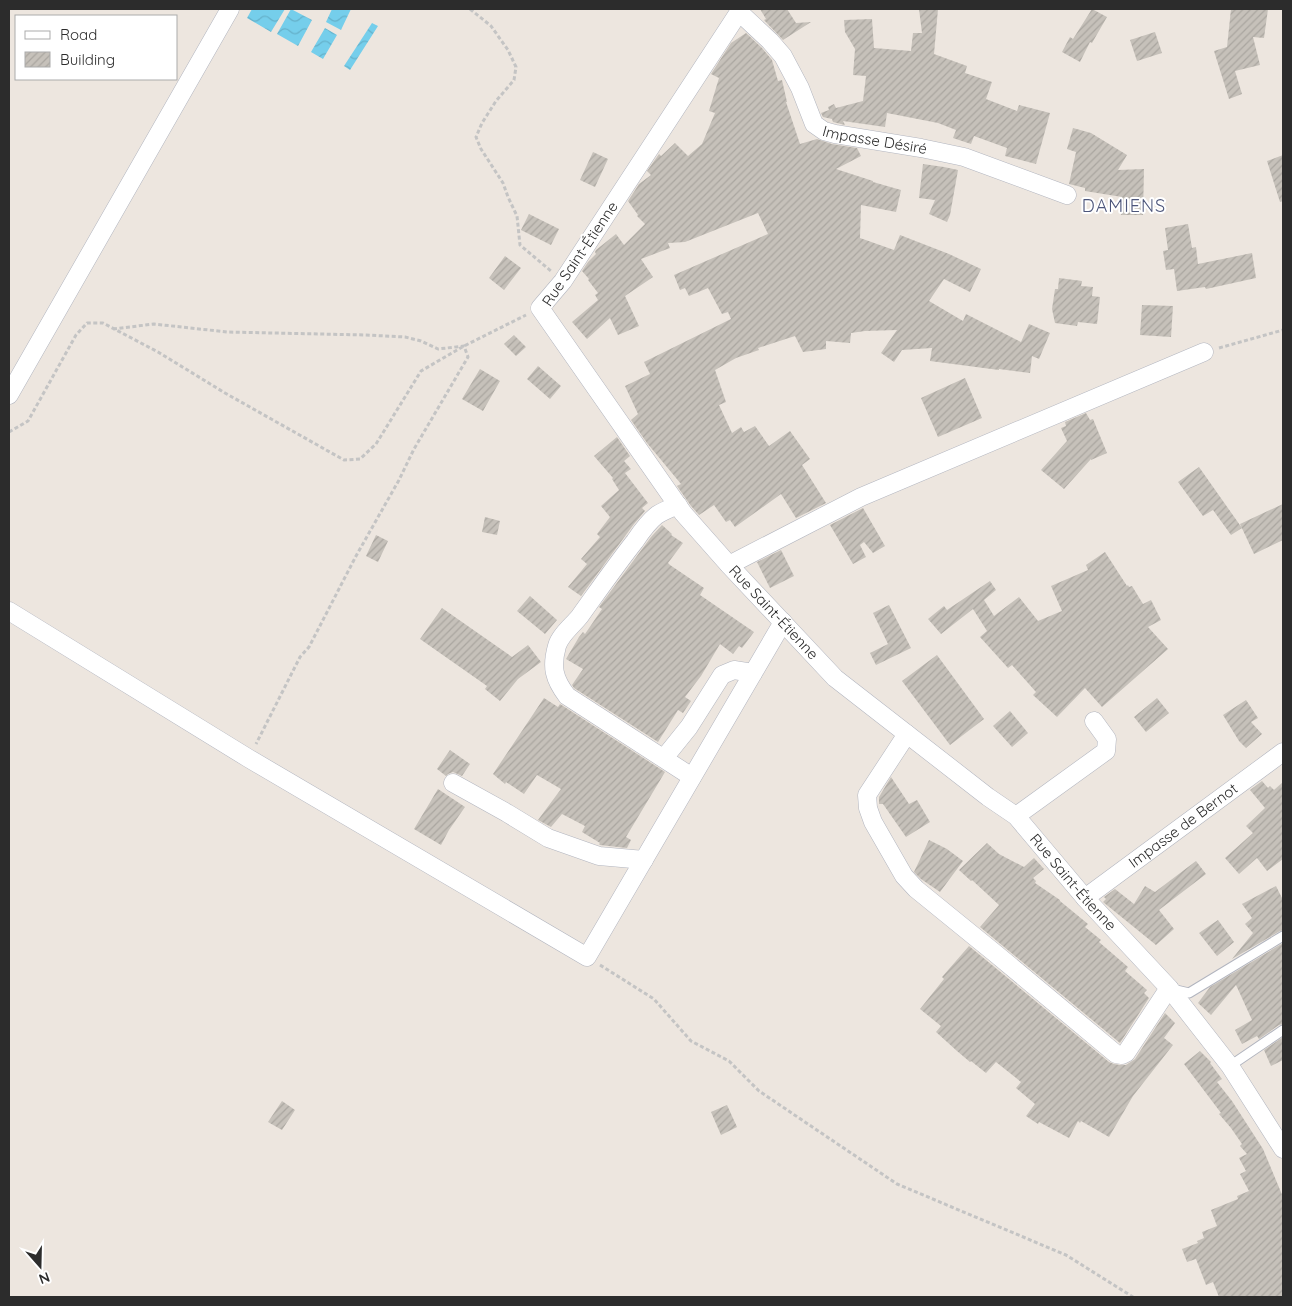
<svg xmlns="http://www.w3.org/2000/svg" width="1292" height="1306" font-family="Quicksand,sans-serif">
  <defs>
    <pattern id="water-waves" width="16" height="10" patternUnits="userSpaceOnUse" patternTransform="scale(1.25)"><rect width="16" height="10" fill="#75ceeb"/><path d="M0 5q4-4 8 0t8 0" fill="none" stroke="#65b1ca"/></pattern>
    <pattern id="building-hatch" width="6" height="6" patternUnits="userSpaceOnUse" patternTransform="scale(1.25)"><rect width="6" height="6" fill="#c6c1ba"/><path d="M-1 1l2-2M0 6l6-6M5 7l2-2" fill="none" stroke="#aaa6a0"/></pattern>
  </defs>
  <rect width="100%" height="100%" fill="#ede6df"/>
  <path fill="url(#water-waves)" d="M252,9H285L271,32L247,18Z
    M291,9L312,20L298,46L277,34Z
    M332,9H351L341,30L326,22Z
    M372,23L378,26L350,70L344,66Z
    M325,28L337,35L323,59L311,52Z"/>
  <path fill="url(#building-hatch)" d="M760,9H787L796,23L811,22L783,40L764,20L766,19Z
    M919,9H938L934,54L967,66L965,73L992,82L986,99L1017,111L1019,105L1050,113L1036,164L1005,156L1007,148L974,136L971,144L953,138L956,130L938,123L887,113L885,127L843,121L845,125L833,122L832,119L823,117L821,113L829,110L828,107L834,104L836,108L863,101L866,76L853,75L855,49L845,32L844,20L872,19L874,48L911,51L913,33H922Z
    M1092,9L1107,17L1092,43L1090,42L1080,62L1062,52L1070,37L1073,39Z
    M1231,9H1268L1264,38L1253,37L1260,65L1235,71L1242,94L1229,99L1214,51L1227,47Z
    M1155,32L1162,53L1137,61L1130,40Z
    M746,33L762,48L772,60L778,81L782,80L787,102H786L800,144L817,139L832,144L857,148L861,156L836,169L873,181V182L901,190L896,212L861,205L860,238L894,250L900,235L949,254L981,269L970,292L944,279L929,301L963,321L966,314L1021,342L1029,324L1050,333L1039,359L1032,356L1030,373L999,369V370L930,361L932,348L902,350L894,362L881,353L897,330L865,331L851,333L850,343L826,341V349L803,352L795,336L758,348L759,350L736,358L715,370L726,402L719,405L732,433L741,427L744,432L755,426L769,446L790,431L810,459L802,465L826,503L796,518L781,494L735,527L730,520L726,522L714,505L699,515L691,506L677,486L681,484L647,443L631,420L638,414L625,386L650,374L644,362L731,319L728,312L722,314L708,288L689,296L685,288L680,290L674,275L768,234L758,213L685,242L668,243L670,248L641,259L653,277L625,296L639,326L618,335L610,318L587,339L572,322L598,300L595,295L598,293L588,280L589,279L582,271L588,262L596,254L595,252L596,250L616,234L624,245L645,224L637,216L638,215L628,201L639,184L651,175L647,171L659,154L661,156L675,143L688,156L702,144L715,113L709,111L719,78L711,74L731,43Z
    M1073,128L1091,133L1127,155L1118,170L1144,169L1143,215H1121L1122,197L1085,191V188L1069,184L1076,152L1067,149Z
    M593,152L608,159L595,187L580,180Z
    M1283,155V201L1280,202L1267,161Z
    M923,164L944,167L958,170L950,215L947,222L929,214L935,200L919,198Z
    M529,214L559,229L551,245L521,230Z
    M1188,224L1192,248L1196,247L1198,264L1252,253L1256,278L1206,289L1205,287L1177,291L1174,269L1166,270L1163,251L1168,250L1165,228Z
    M505,256L521,268L504,290L489,278Z
    M1059,278L1082,281L1081,286L1093,287L1092,296L1100,297L1097,324L1078,322L1077,326L1055,323L1052,309L1055,289H1058Z
    M1142,305L1173,306L1171,337L1140,335Z
    M514,335L526,347L516,356L504,344Z
    M538,366L561,386L550,399L527,379Z
    M480,369L500,381L483,411L462,399Z
    M965,378L982,418L938,437L921,398Z
    M1086,413L1090,420L1093,419L1107,453L1091,460V459L1064,489L1041,470L1067,441L1061,428L1066,426L1065,422Z
    M617,437L630,456L624,461L631,469L625,473L648,503L642,508L645,511L634,524L581,596L568,587L587,564L581,559L600,537L597,534L610,517L601,506L619,490L612,479L613,478L594,456Z
    M1199,467L1242,528L1231,535L1213,510L1203,516L1178,482Z
    M1283,504V540L1254,554L1240,524Z
    M863,508L885,546L873,553L864,542L860,545L866,557L853,564L830,525Z
    M485,517L500,521L497,535L482,532Z
    M662,525L672,534L671,535L683,543L668,563L670,565L704,588L700,595L754,632L742,648L739,646L733,654L720,644L701,676L685,697L691,701L683,713L678,710L658,742L574,688L572,685L583,669L566,659L579,637L583,632L585,634L602,609L599,607L651,537Z
    M376,535L388,541L378,562L366,556Z
    M781,550L794,576L770,588L757,562Z
    M1105,552L1127,586L1128,585L1129,587L1132,586L1143,604L1151,600L1161,620L1148,627L1168,649L1102,707L1085,688L1057,717L1033,695L1036,692L1012,665L1008,668L980,637L987,631L973,609L941,634L928,619L944,606L947,610L990,581L996,590L984,600L994,616L1019,597L1038,621L1062,611L1051,586L1088,570L1086,565Z
    M530,596L557,620L545,634L517,611Z
    M889,605L911,648L876,665L870,653L888,644L873,613Z
    M442,608L512,657L528,645L541,662L518,679L500,701L485,689L487,686L420,639Z
    M937,655L984,719L950,745L902,681Z
    M544,698L558,707L560,704L665,772L626,837L631,840L627,848L600,845L599,844L600,843L582,832L585,826L562,814L551,827L538,820L561,789L537,775L524,794L506,782L505,784L493,774Z
    M1157,698L1169,713L1146,732L1134,717Z
    M1246,700L1258,718L1251,722L1262,734L1246,748L1239,741L1223,715Z
    M1010,711L1028,733L1012,747L993,726Z
    M450,750L470,764L462,776L453,772L448,774L446,776L437,769Z
    M891,777L909,804L917,800L930,822L906,837L883,804H879V797Z
    M1262,781L1268,788L1270,786L1274,790L1283,782V859L1267,871L1257,858L1239,874L1225,858L1253,833L1246,826L1265,808L1250,790Z
    M438,789L465,807L449,830L441,845L414,829Z
    M929,840L947,849L963,861L940,892L921,879L914,872Z
    M987,843L999,854L1024,867L1034,858L1044,869L1033,878L1036,881L1035,883L1060,900V901L1088,924L1085,927L1101,940L1099,942L1128,967L1125,971L1147,990L1144,993L1149,998L1120,1043L980,927L999,905L972,880L971,881L959,870Z
    M1196,861L1206,874L1159,910L1174,929L1156,945L1103,902L1106,899L1104,897L1115,889L1134,904L1145,886L1155,892Z
    M1276,886L1283,900V930L1280,931L1232,959L1253,933L1245,924L1252,918L1242,904Z
    M1218,920L1234,942L1217,956L1199,933Z
    M1283,943V1024L1279,1025L1259,1039L1257,1036L1242,1044L1235,1030L1252,1020L1236,985L1211,1015L1198,1003L1210,987Z
    M969,946L1109,1062L1114,1064L1120,1065H1126L1135,1059L1165,1013L1175,1023L1164,1038L1173,1045L1133,1096L1109,1137L1081,1121L1080,1123L1078,1121L1069,1138L1039,1122L1038,1124L1026,1116L1035,1104L1016,1088L1021,1082L996,1062L986,1073L971,1061L970,1062L957,1051L936,1032L941,1026L920,1009L944,979L942,977Z
    M1283,1037V1060L1271,1066L1264,1050Z
    M1200,1051L1211,1062L1210,1063L1222,1079L1217,1082L1232,1101L1263,1149L1283,1197V1297H1219L1213,1282L1206,1285L1196,1259L1187,1262L1182,1249L1198,1243L1197,1241L1204,1238L1202,1232L1217,1226L1211,1210L1238,1199L1237,1196L1249,1191L1240,1174L1246,1171L1239,1158L1247,1154L1240,1146L1242,1144L1231,1128L1219,1114L1221,1113L1184,1064Z
    M282,1101L295,1110L282,1130L268,1122Z
    M727,1105L737,1127L721,1135L711,1112Z"/>
  <g fill="none" stroke-linecap="round" stroke-linejoin="round">
    <g stroke="#b2b5bf" stroke-width="11">
      <path id="service" d="M1172,989L1189,993L1283,936
        M1230,1066L1283,1030"/>
    </g>
    <g stroke="#b2b5bf" stroke-width="19">
      <g id="minor">
        <path id="s1" d="M741,9L563,281L540,308L683,513L729,565L835,678L988,797L1016,816L1085,898L1169,988L1230,1066L1283,1149"/>
        <path id="s2" d="M739,12L770,41L783,56L800,88L814,124L824,131L835,134L921,148L964,157L1067,195"/>
        <path d="M9,395L230,9"/>
        <path d="M678,505C671,508 663,511 657,515C648,522 641,532 635,541C616,565 598,591 580,616C573,625 560,635 557,646C551,667 554,679 567,696L692,777"/>
        <path d="M729,565L861,497L1204,352"/>
        <path d="M9,611L248,758L587,957L783,622"/>
        <path d="M907,734L867,795L868,808L873,822L904,876L916,889L996,954L1116,1054L1122,1055L1126,1053L1169,988"/>
        <path d="M664,758L689,727L722,675L734,670L753,673"/>
        <path d="M453,783L507,813L548,838L599,856L644,860"/>
        <path d="M1016,816L1106,751L1107,739L1094,721"/>
        <path id="s3" d="M1085,898L1283,752"/>
      </g>
    </g>
    <path stroke="#c4c4c4" stroke-width="3" stroke-dasharray="4 2.5" stroke-linecap="butt" d="M470,9L491,26L508,50L516,67L514,80L496,101L482,123L476,137L481,149L503,183L508,197L517,216L520,245L551,271
      M113,329L154,324L227,332L366,335L405,337L421,341L438,349L464,346L468,357L414,449L399,480L356,556L309,647L300,657L256,744
      M1219,348L1283,330
      M9,432L28,421L76,335L87,323H103L158,352L225,393L344,460L360,459L376,444L421,371L464,346L526,315
      M600,965L654,999L691,1041L729,1061L759,1091L897,1184L1066,1255L1133,1297"/>
    <use href="#service" stroke="#fff" stroke-width="9"/>
    <use href="#minor" stroke="#fff" stroke-width="18"/>
  </g>
  <g text-anchor="middle" stroke-width="4" stroke-linejoin="round" paint-order="stroke">
    <g font-size="15" fill="#2c2c2c" stroke="#fff">
      <text dy="5" stroke="none"><textPath href="#s2" startOffset="201">Impasse Désiré</textPath></text>
      <text transform="translate(580 254) rotate(-56)" y="5">Rue Saint-Étienne</text>
      <text dy="5" stroke="none"><textPath href="#s1" startOffset="745">Rue Saint-Étienne</textPath></text>
      <text dy="5" stroke="none"><textPath href="#s3" startOffset="122">Impasse de Bernot</textPath></text>
      <text dy="5" stroke="none"><textPath href="#s1" startOffset="1150">Rue Saint-Étienne</textPath></text>
    </g>
    <g font-size="18" letter-spacing="1" fill="#4d567b" stroke="#fff">
      <text x="1124" y="212">DAMIENS</text>
    </g>
  </g>
  <rect width="1292" height="1306" fill="none" stroke="#2c2c2c" stroke-width="20"/>
  <rect x="15" y="15" width="162" height="65" fill="#ffffff" stroke="#ababab"/>
  <rect x="25" y="31" width="25" height="8" fill="#ffffff" stroke="#ababab"/>
  <text x="60" y="40" font-size="15" fill="#2c2c2c">Road</text>
  <rect x="25" y="52" width="25" height="15" fill="url(#building-hatch)" stroke="#ababab"/>
  <text x="60" y="65" font-size="15" fill="#2c2c2c">Building</text>
  <g transform="translate(40 1266) rotate(160)" stroke="#ffffff" stroke-width="4" paint-order="stroke">
  <path d="M0-4L9 19L0 12L-9 19Z" fill="#2c2c2c"/>
  <text y="-8" font-size="14" font-weight="bold" text-anchor="middle" fill="#2c2c2c">N</text>
  </g>
</svg>
